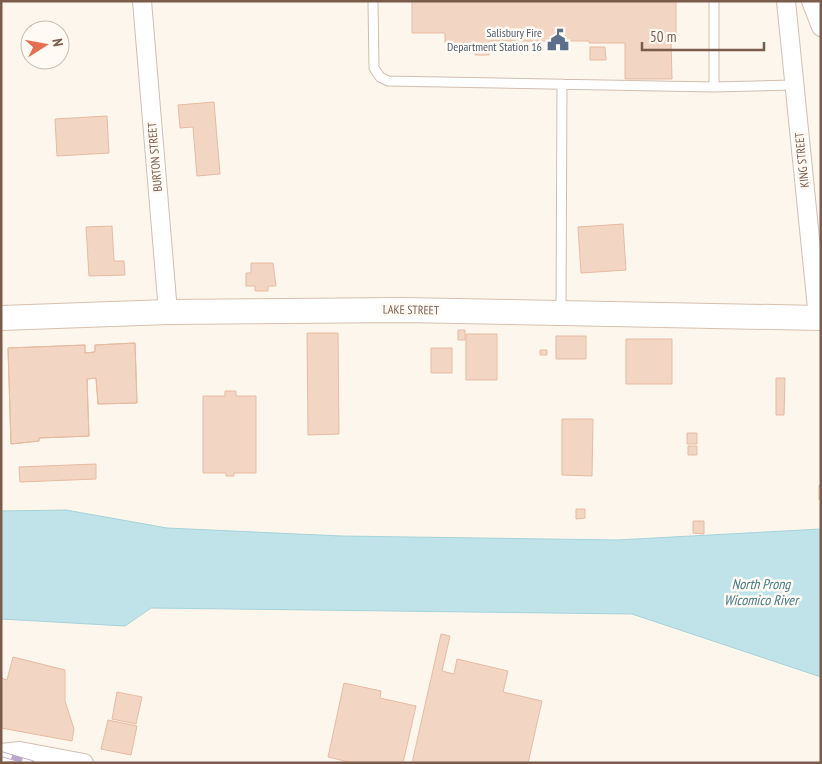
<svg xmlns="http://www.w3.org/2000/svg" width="822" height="764" font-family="'PT Sans Narrow',sans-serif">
  <rect width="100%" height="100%" fill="#fdf6ec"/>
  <path fill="#bfe3e8" stroke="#a5d3da" d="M66,510L167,528L341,536L617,540L821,529V677L632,614L151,608L125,626L1,619V511Z"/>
  <path fill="#f3d5c3" stroke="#e6bba3" d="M412,1H676V35L669,36L671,39L672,79H625V43H589V41H489V55H475V43H445V33H412Z
    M590,47H605L606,60H590Z
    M214,102L220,174L197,176L193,127L180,128L178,105Z
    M107,116L109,153L57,156L55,119Z
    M623,224L626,270L581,273L578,227Z
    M112,226L114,261H124L125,275L89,276L86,227Z
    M251,263H273L276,286H268V291H255V286H246V273H251Z
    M458,330H465V340H458Z
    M307,333H338L339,434L308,435Z
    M466,334H497V380H466Z
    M556,336H586V359H556Z
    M626,339H672V384H626Z
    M135,343L137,403L98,404L96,378L87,379L89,436L39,438V441L11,444L8,348L85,345V353L95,352V345Z
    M135,343L137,403L98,404L96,378L87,379L89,436L39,438V441L11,444L8,348L85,345V353L95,352V345Z
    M431,348H452V373H431Z
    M540,350H547V355H540Z
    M776,378H785L784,415H776Z
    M225,391H236V396H256V473H234V476H226V473H203V396H225Z
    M562,419H593L592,476L562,475Z
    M687,433H697V444H687Z
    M688,446H697V455H688Z
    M96,464V479L20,482L19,467Z
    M819,485H821V500H819Z
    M576,509H585V518L576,519Z
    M693,521H704V534L693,533Z
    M441,634L450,636L442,671L454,674L457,659L508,671L503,692L542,701L528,763H412Z
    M13,657L65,670V701L74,729L72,741L1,728V678L7,680Z
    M344,683L381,691L380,698L416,706L403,763H353L328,757Z
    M117,692L142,697L136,724L112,719Z
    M108,720L137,726L131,755L101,749Z"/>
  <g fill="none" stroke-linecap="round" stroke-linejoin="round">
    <g stroke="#d1beb0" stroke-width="11">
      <path id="lane" d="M373,1L374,68L380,77L388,81L714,87V1
        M714,87L794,85
        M561,311L562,84"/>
    </g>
    <g stroke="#d1beb0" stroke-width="20">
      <path id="street" d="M142,1L168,312
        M786,1L818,318
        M811,1L821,27
        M1,753L20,751L84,763"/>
    </g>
    <g stroke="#d6c0b0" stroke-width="26">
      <path id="secondary" d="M1,318L168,312L403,310L821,318"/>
    </g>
    <use href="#lane" stroke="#fff" stroke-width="9"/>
    <use href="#street" stroke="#fff" stroke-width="18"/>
    <use href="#secondary" stroke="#fff" stroke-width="24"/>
    <g stroke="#b9a8c9" stroke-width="5.5">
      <path id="rail" d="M1,754L32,763"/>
    </g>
    <use href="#rail" stroke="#fffaf3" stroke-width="4" stroke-dasharray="11" stroke-linecap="butt"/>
  </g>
  <defs>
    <g id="civic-bare" transform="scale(1.725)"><path d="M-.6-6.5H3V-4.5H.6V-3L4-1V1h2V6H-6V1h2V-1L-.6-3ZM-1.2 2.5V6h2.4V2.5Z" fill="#5c6f8a" stroke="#fffaf3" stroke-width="2.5" paint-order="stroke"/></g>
  </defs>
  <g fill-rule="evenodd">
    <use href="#civic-bare" x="558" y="40"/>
  </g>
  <g text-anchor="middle" stroke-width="5" stroke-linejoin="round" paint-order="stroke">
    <g font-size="12" fill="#4e5e75" stroke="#fffaf3" text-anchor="end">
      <text x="542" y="37">Salisbury Fire<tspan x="542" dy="14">Department Station 16</tspan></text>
    </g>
    <g font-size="12" fill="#7a5c4d" stroke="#fffaf3">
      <text transform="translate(155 157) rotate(-95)" y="4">BURTON STREET</text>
      <text transform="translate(802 160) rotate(-96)" y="4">KING STREET</text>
      <text transform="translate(411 310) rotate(1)" y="4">LAKE STREET</text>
    </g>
    <g font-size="14" font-style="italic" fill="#437c86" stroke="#fffaf3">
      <text x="761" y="589">North Prong<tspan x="761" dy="16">Wicomico River</tspan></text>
    </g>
  </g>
  <rect width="822" height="764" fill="none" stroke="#7a5c4d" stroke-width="5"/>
  <g transform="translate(45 45) rotate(79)"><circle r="24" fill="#fffaf3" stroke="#cabbb1"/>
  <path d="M0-4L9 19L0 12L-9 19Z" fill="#e76f51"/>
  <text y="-8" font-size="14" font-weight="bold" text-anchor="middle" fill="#7a5c4d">N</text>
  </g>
  <path d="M642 42v8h122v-8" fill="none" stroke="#7a5c4d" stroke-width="2.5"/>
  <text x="650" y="42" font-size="15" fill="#7a5c4d" stroke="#fffaf3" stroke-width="4" paint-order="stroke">50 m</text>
</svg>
